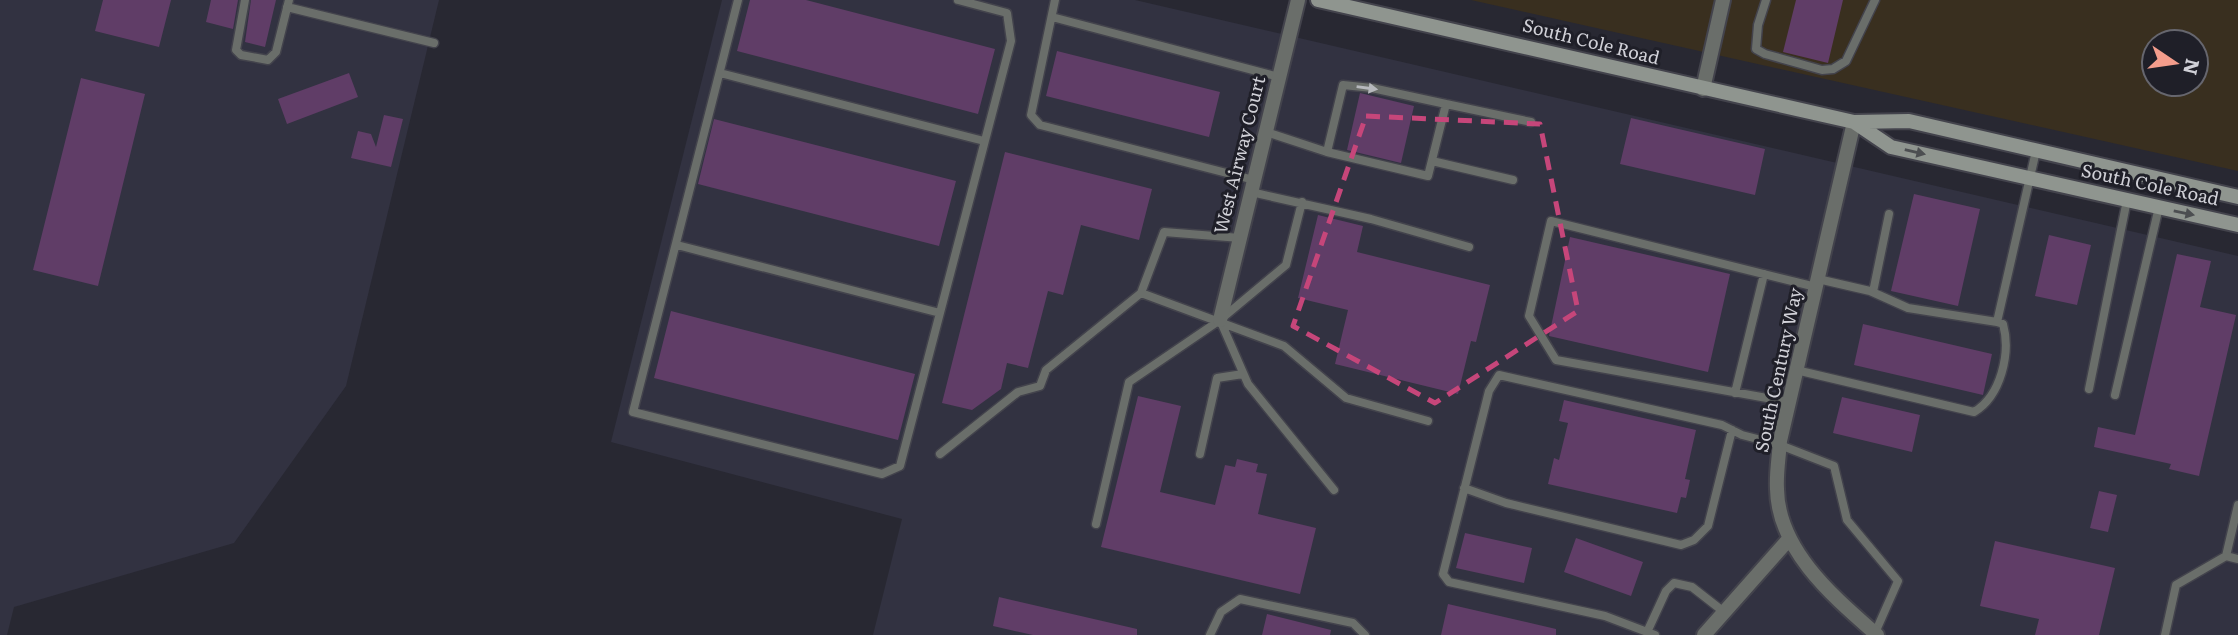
<svg xmlns="http://www.w3.org/2000/svg" width="2238" height="635" font-family="Literata,serif">
  <rect width="100%" height="100%" fill="#282832"/>
  <path fill="#392f1f" fill-rule="evenodd" d="M1471,0H2238V171L1565,21ZM2154,42H2196V84H2154Z"/>
  <path fill="#323241" d="M0,0H439L346,386L234,543L14,607L7,635H0Z
    M722,0H1135L2238,256V635H873L902,519L611,442Z"/>
  <path fill="#603d67" d="M103,0H171L159,47L95,31Z
    M211,0H238L233,29L206,22Z
    M251,0H276L265,47L245,42Z
    M750,0H806L995,49L978,114L737,51Z
    M1796,0H1843L1828,63L1783,52Z
    M1057,51L1220,92L1209,137L1046,96Z
    M349,73L358,97L287,124L278,99Z
    M81,78L145,94L98,286L33,270Z
    M1360,93L1414,106L1401,163L1347,150Z
    M384,115L403,119L391,167L351,158L358,131L371,134L376,147Z
    M1631,118L1765,149L1755,195L1620,164Z
    M714,119L956,181L939,246L698,184Z
    M1005,152L1152,189L1139,240L1081,225L1063,295L1048,291L1028,368L1007,363L1001,389L972,410L942,403Z
    M1914,194L1980,209L1958,306L1891,291Z
    M1318,215L1363,226L1357,252L1490,285L1476,342L1471,341L1458,394L1335,364L1348,310L1298,298Z
    M2049,235L2091,245L2077,305L2035,296Z
    M1570,237L1730,274L1708,372L1549,336Z
    M2177,254L2211,261L2200,307L2236,315L2199,476L2169,469L2171,464L2094,447L2098,427L2135,435Z
    M671,311L915,374L898,440L654,378Z
    M1863,324L1992,354L1983,395L1854,365Z
    M1138,396L1181,406L1160,492L1215,505L1225,465L1235,467L1237,459L1258,464L1256,472L1267,474L1258,514L1316,528L1300,594L1101,547Z
    M1842,397L1920,415L1912,452L1833,433Z
    M1564,400L1696,430L1685,479L1690,480L1686,498L1681,497L1677,513L1548,484L1554,458L1559,460L1568,423L1559,421Z
    M2099,491L2117,495L2108,532L2090,528Z
    M1465,533L1532,548L1524,583L1456,568Z
    M1576,538L1643,562L1631,596L1564,572Z
    M1995,541L2115,568L2099,635H2035L2039,619L1980,606Z
    M999,597L1137,629V635H1033L993,626Z
    M1448,604L1556,629V635H1441Z
    M1267,614L1331,630L1330,635H1262Z"/>
  <g fill="none" stroke-linecap="round" stroke-linejoin="round">
    <g stroke="#43434c" stroke-width="11">
      <path id="lane" d="M245,0L236,50L241,55L268,60L276,52L289,0
        M738,0L633,412L882,474L900,466L1011,41L1007,13L958,0
        M1055,0L1031,115L1040,125L1254,180
        M1766,0L1758,25L1756,49L1765,54L1822,70L1833,69L1846,61L1875,0
        M287,7L434,43
        M1052,17L1279,77
        M720,73L984,141
        M1446,104L1531,122
        M1266,132L1327,152L1428,176L1446,104L1372,88L1343,85L1327,152
        M1432,161L1513,180
        M1251,192L1371,219L1469,247
        M677,245L940,313
        M1818,279L1870,291L1908,308L1997,322L2036,151
        M1873,292L1889,214
        M1141,293L1284,346L1346,398L1428,421
        M1220,320L1248,384L1334,490
        M1796,370L1974,412C2001,396 2011,353 2003,324L1997,322
        M2089,389L2127,200
        M1735,393L1764,274
        M2115,395L2159,207
        M1789,402L1556,360L1529,316L1551,221L1816,287
        M940,454L1018,392L1040,386L1046,370L1141,293L1164,232L1240,238
        M1200,454L1217,378L1243,374
        M1464,488L1506,503L1681,545L1694,540L1708,526L1732,430
        M1096,524L1129,382L1220,320L1286,265L1302,202
        M2226,556L2238,559
        M1648,630L1666,591L1674,583L1692,587L1724,612
        M1210,635L1221,612L1240,599L1353,623L1365,635
        M1655,635L1605,616L1449,582L1443,574L1489,391L1499,375L1722,425L1742,435L1780,445L1834,466L1847,520L1898,581L1875,633
        M2165,635L2176,585L2226,556L2238,505"/>
    </g>
    <g stroke="#43434c" stroke-width="18">
      <path id="street" d="M1703,89L1723,0
        M1854,122L1780,441C1779,457 1776,473 1777,489C1778,551 1835,598 1877,635
        M1220,320L1298,0
        M1704,635L1789,539"/>
    </g>
    <g stroke="#43434c" stroke-width="18">
      <path id="secondary" d="M1318,0L1854,122L1909,121L2238,197
        M1854,122L1891,147L2238,225"/>
    </g>
    <use href="#lane" stroke="#6a6e6a" stroke-width="8"/>
    <use href="#street" stroke="#6a6e6a" stroke-width="14"/>
    <use href="#secondary" stroke="#8f958f" stroke-width="14"/>
  </g>
  <defs><path id="oneway-solid" d="M-6-.8H1V-3.2L6.5 0L1 3.2V.8H-6Z" transform="scale(1.75)"/></defs>
  <use fill="#b6b8bc" href="#oneway-solid" transform="translate(1367 88) rotate(8)"/>
  <g fill="#4c4e51">
    <use href="#oneway-solid" transform="translate(1915 152) rotate(13)"/>
    <use href="#oneway-solid" transform="translate(2184 213) rotate(12)"/>
  </g>
  <path fill="none" stroke="#c6467a" stroke-width="5" stroke-dasharray="14 9" stroke-linejoin="round" d="M1366,116L1540,124L1578,311L1435,403L1293,326Z"/>
  <g text-anchor="middle" stroke-width="6" stroke-linejoin="round" paint-order="stroke">
    <g font-size="18" fill="#d0d0d7" stroke="#1f1f28">
      <text transform="translate(1591 42) rotate(14)" y="6">South Cole Road</text>
      <text transform="translate(1240 155) rotate(-76)" y="6">West Airway Court</text>
      <text transform="translate(2150 185) rotate(12)" y="6">South Cole Road</text>
      <text transform="translate(1779 370) rotate(-78)" y="6">South Century Way</text>
    </g>
  </g>
  <g transform="translate(2175 63) rotate(103)"><circle r="33" fill="#1f1f28" stroke="#66666e" stroke-width="2"/>
  <path d="M0-5L12 26L0 18L-12 26Z" fill="#f49d8c"/>
  <text y="-10" font-size="19" font-weight="bold" text-anchor="middle" fill="#d0d0d7">N</text>
  </g>
</svg>
